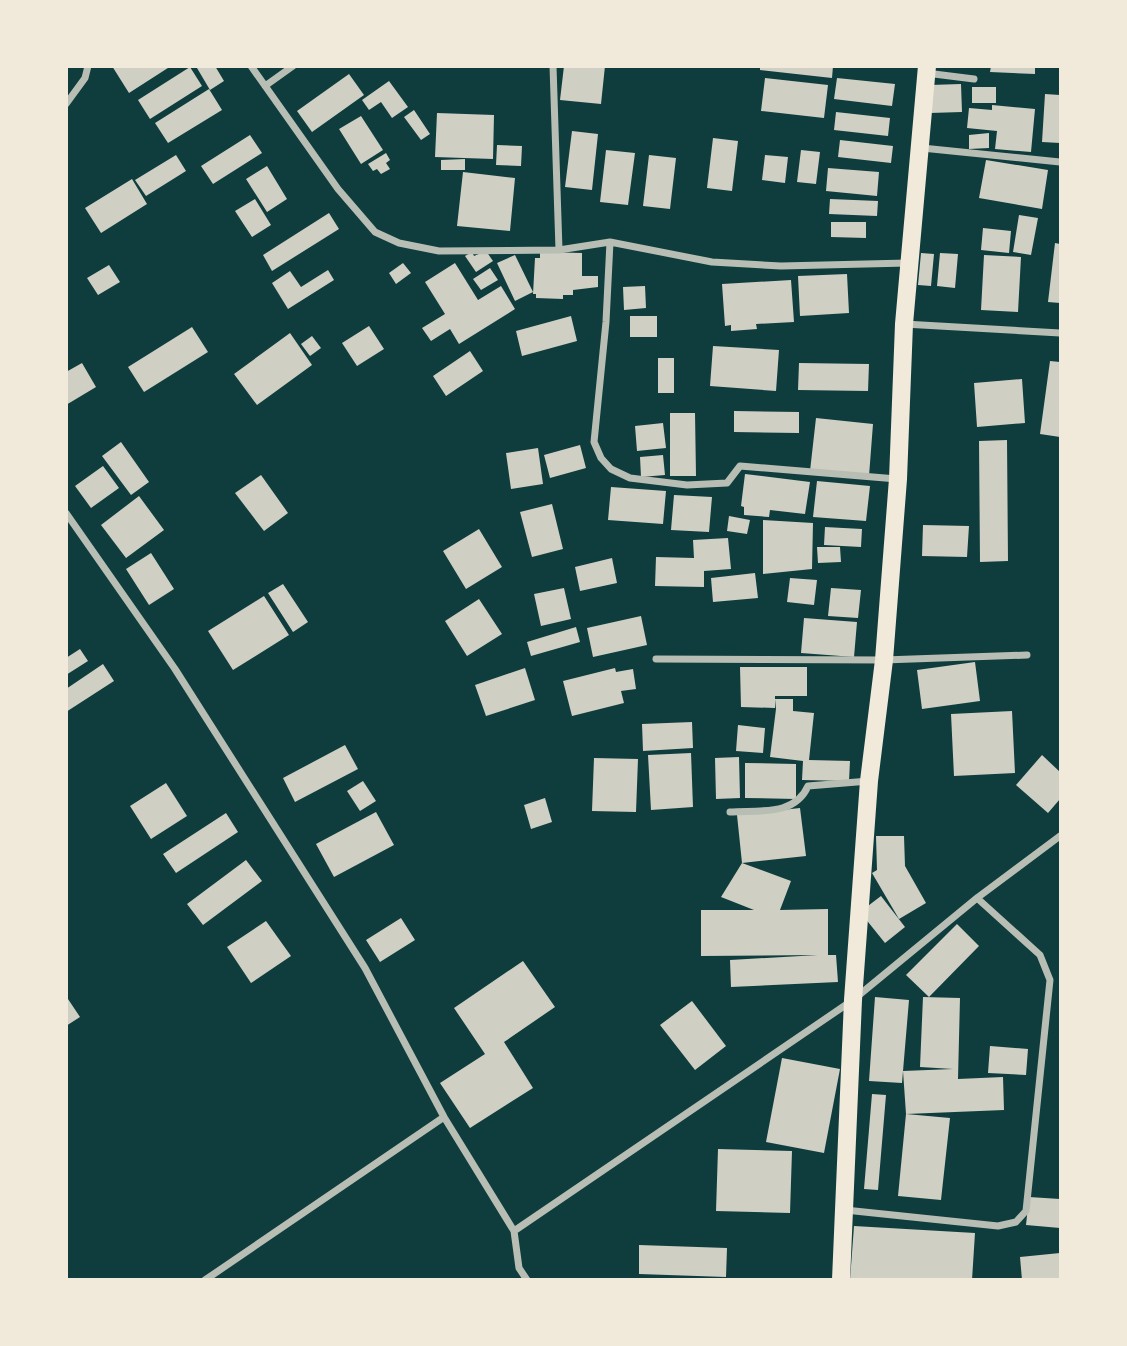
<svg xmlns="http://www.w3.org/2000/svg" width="1127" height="1346" font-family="Spectral,serif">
  <rect width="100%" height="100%" fill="#0f3d3e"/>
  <path fill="#cfcfc3" d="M112,66H171L129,93Z
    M200,66H215L224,81L210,90L197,68Z
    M564,66H605L601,104L560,100Z
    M760,66H833L832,78L760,70Z
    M991,66H1035V74L990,72Z
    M190,67L202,86L150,119L138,100Z
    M349,74L364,95L312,132L297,111Z
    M765,78L828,85L824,118L761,111Z
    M837,78L895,84L892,106L834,99Z
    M389,81L408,107L392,118L381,102L369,110L362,100Z
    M961,84L962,112L930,113V85Z
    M972,87H996V103H972Z
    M209,89L222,110L168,143L155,123Z
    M1045,94L1060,95V143L1042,142Z
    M992,105L1035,109L1031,152L995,149L997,131L967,128L969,108L992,110Z
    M414,110L430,134L421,140L404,117Z
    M836,112L890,118L888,136L834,130Z
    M437,113L494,115L493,159L435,157Z
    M361,116L383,150L361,164L339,129Z
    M572,131L598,134L592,190L565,187Z
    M989,133V148L969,149V135Z
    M250,135L262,153L213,184L201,166Z
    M713,138L738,141L732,191L707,188Z
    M840,140L893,146L891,163L838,157Z
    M497,145L522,146L521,166L496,165Z
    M606,150L635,153L628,205L600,202Z
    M801,150L820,152L816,184L797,182Z
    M386,153L390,160L386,163L390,169L381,174L377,169L373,171L368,164Z
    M176,155L186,171L146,196L135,180Z
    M649,155L676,158L670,209L643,206Z
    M765,155L788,157L785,183L762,180Z
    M465,159V170H441V160Z
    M986,160L1048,170L1042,209L979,198Z
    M267,166L287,199L267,212L246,179Z
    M828,168L879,172L877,196L826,191Z
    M463,172L515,178L510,231L457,226Z
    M132,179L147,204L101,233L85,208Z
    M255,199L271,225L252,237L235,211Z
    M830,199L878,201L877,216L829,214Z
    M329,213L339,229L272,271L263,255Z
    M1019,215L1038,218L1031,255L1013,252Z
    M831,222H866V238L831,237Z
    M983,228L1011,231L1009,253L981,250Z
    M1055,243L1060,244V303L1048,302Z
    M486,251L493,261L476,272L465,256L472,252L474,256Z
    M540,252L582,253V276H598V287L573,290V295H563V299L536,298V294H533L535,258H540Z
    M921,253L934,254L931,286L918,285Z
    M940,253L958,254L955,288L937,286Z
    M515,255L533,292L515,301L497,263Z
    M984,255L1021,257L1018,312L981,310Z
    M403,263L411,273L396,284L389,273Z
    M455,263L478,300L501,286L515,309L459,344L450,329L431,341L422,328L445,314L425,282Z
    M109,265L120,282L98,295L87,278Z
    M490,268L498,280L481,290L473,279Z
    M328,270L334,280L288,309L272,283L290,271L301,287Z
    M847,274L849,313L800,316L798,276Z
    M791,280L794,322L756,324L757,329L731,331V325L725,326L722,284Z
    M645,286L646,308L624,310L623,287Z
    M571,316L577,341L522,356L516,331Z
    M630,316H657V337H630Z
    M369,326L384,349L357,366L342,343Z
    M192,327L208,352L144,392L128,367Z
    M290,333L312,365L257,405L234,374Z
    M312,336L321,348L310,356L301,344Z
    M713,346L779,350L776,391L710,386Z
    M470,351L483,371L446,396L433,376Z
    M658,358H674V393H658Z
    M1050,361L1060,362V437L1040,434Z
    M82,363L96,387L66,405V372Z
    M799,363L869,364L868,391L798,390Z
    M1022,379L1025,423L977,427L974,383Z
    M734,411L799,412V433L734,432Z
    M670,413H695L696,476H670Z
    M816,418L873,424L869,476L810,471Z
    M663,423L666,448L637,451L635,426Z
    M1007,440L1008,561L980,562L979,441Z
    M121,442L149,482L131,495L102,456Z
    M580,445L586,468L550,478L544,455Z
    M538,448L543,484L511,489L506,453Z
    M663,455L665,475L641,477L640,457Z
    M103,466L119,488L91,508L75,486Z
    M745,474L810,482L805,514L770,510L769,517L744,515V507L741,506Z
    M261,475L288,513L264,531L235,493Z
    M817,481L870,486L866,521L813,517Z
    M611,487L666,491L663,524L608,520Z
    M674,495L712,497L709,532L671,530Z
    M139,496L164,530L126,558L101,525Z
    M552,504L563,549L532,557L520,512Z
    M729,516L750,520L747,534L727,531Z
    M763,520L813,523L812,569L763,574Z
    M923,525L969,526L967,557L922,556Z
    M825,527L862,529L861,547L824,545Z
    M479,529L502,567L466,589L443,551Z
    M728,538L731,569L704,571V587L655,586L656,557L694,558L693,540Z
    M817,547H840L841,562L818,563Z
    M151,553L174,589L149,605L126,569Z
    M612,558L617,583L580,591L575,567Z
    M755,573L758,598L713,602L711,578Z
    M790,578L817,580L814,605L787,602Z
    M283,584L308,622L293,632L268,593Z
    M564,588L571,619L541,626L534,594Z
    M831,588L861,590L858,618L828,616Z
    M264,596L289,635L233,670L208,631Z
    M479,599L502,634L467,656L445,621Z
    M641,616L647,645L593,657L587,628Z
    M804,618L857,622L854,657L801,653Z
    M576,627L580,642L531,656L527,642Z
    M80,649L88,661L66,675V658Z
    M975,662L980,701L922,709L917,670Z
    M103,664L114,681L66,712V689Z
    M740,667H807V696H775V699H793V711L814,713L809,760L850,761L849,781L802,780L803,761L770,757L776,709L775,699V708L741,707Z
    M525,668L535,700L486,716L475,685Z
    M615,668L616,672L633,669L636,689L621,691L624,703L572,716L563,681Z
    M1012,711L1015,773L954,776L951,714Z
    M692,722L693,748L643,751L642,724Z
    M738,725L765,728L763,753L736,751Z
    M345,745L358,769L295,802L283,778Z
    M691,753L693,807L651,810L648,755Z
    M1042,755L1060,772V799L1048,813L1016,785Z
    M739,757L740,798L716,799L715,758Z
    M594,758L638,759L636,812L592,811Z
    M745,763L796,764V799L745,798Z
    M363,781L376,801L360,811L347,791Z
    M166,783L187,816L151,839L130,806Z
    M545,798L552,822L531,829L524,805Z
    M800,808L806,856L742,863L737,815Z
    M376,812L394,845L334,877L316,844Z
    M226,813L238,832L176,873L163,854Z
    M876,836H904L905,866L926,903L899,919L872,873L877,870Z
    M246,860L262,881L203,925L187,904Z
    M742,863L791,881L780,910L828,909V955H836L838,982L731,987L730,960L818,955L701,956V910H754L721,897Z
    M881,896L905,927L885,943L860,912Z
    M401,918L415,940L380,962L366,940Z
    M266,921L291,956L251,983L227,947Z
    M957,924L979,946L929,997L906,975Z
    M523,961L555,1007L504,1042L533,1088L470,1128L440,1083L485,1054L454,1008Z
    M66,996L80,1017L66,1026Z
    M875,997L909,1000L902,1083L869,1081Z
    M923,997L960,998L958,1079L1003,1077L1004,1110L906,1114L950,1118L941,1200L898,1196L906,1114L903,1071L953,1069L920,1067Z
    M692,1001L726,1046L695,1070L660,1025Z
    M990,1046L1028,1049L1026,1075L988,1073Z
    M782,1058L840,1069L824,1153L766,1142Z
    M872,1094L886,1095L878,1190L864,1189Z
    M718,1149L792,1151L790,1213L716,1211Z
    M1029,1197L1060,1199V1228L1026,1225Z
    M854,1226L975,1233L972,1280H850Z
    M639,1245L727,1248L726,1277L639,1274Z
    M1060,1253V1280H1022L1020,1257Z"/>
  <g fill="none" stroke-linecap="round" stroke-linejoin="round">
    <path stroke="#b8beb3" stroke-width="7" d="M251,66L338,189L375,232L399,243L439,251L559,250L610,242L712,262L781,266L908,263
      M553,66L559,250
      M926,73L974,79
      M265,86L293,66
      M66,104L85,78L88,66
      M922,148L1060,162
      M610,242L606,322L594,442L601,458L611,469L630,478L687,485L727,483L740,466L897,479
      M904,324L1060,333
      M66,513L175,669L365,968L444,1117L514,1231L519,1268L527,1280
      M656,659L884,660L1027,655
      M730,812C760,810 795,816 808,786L869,781
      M845,1210L998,1226L1016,1222L1026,1211L1050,980L1040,955L977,898
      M514,1231L853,1000L977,898L1060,836
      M205,1280L444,1117"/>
    <path stroke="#f1e9da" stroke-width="18" d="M841,1280L853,1000L869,781L884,660L898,479L904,324L927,66"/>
  </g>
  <rect width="1127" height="1346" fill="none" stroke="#f1e9da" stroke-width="136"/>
</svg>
